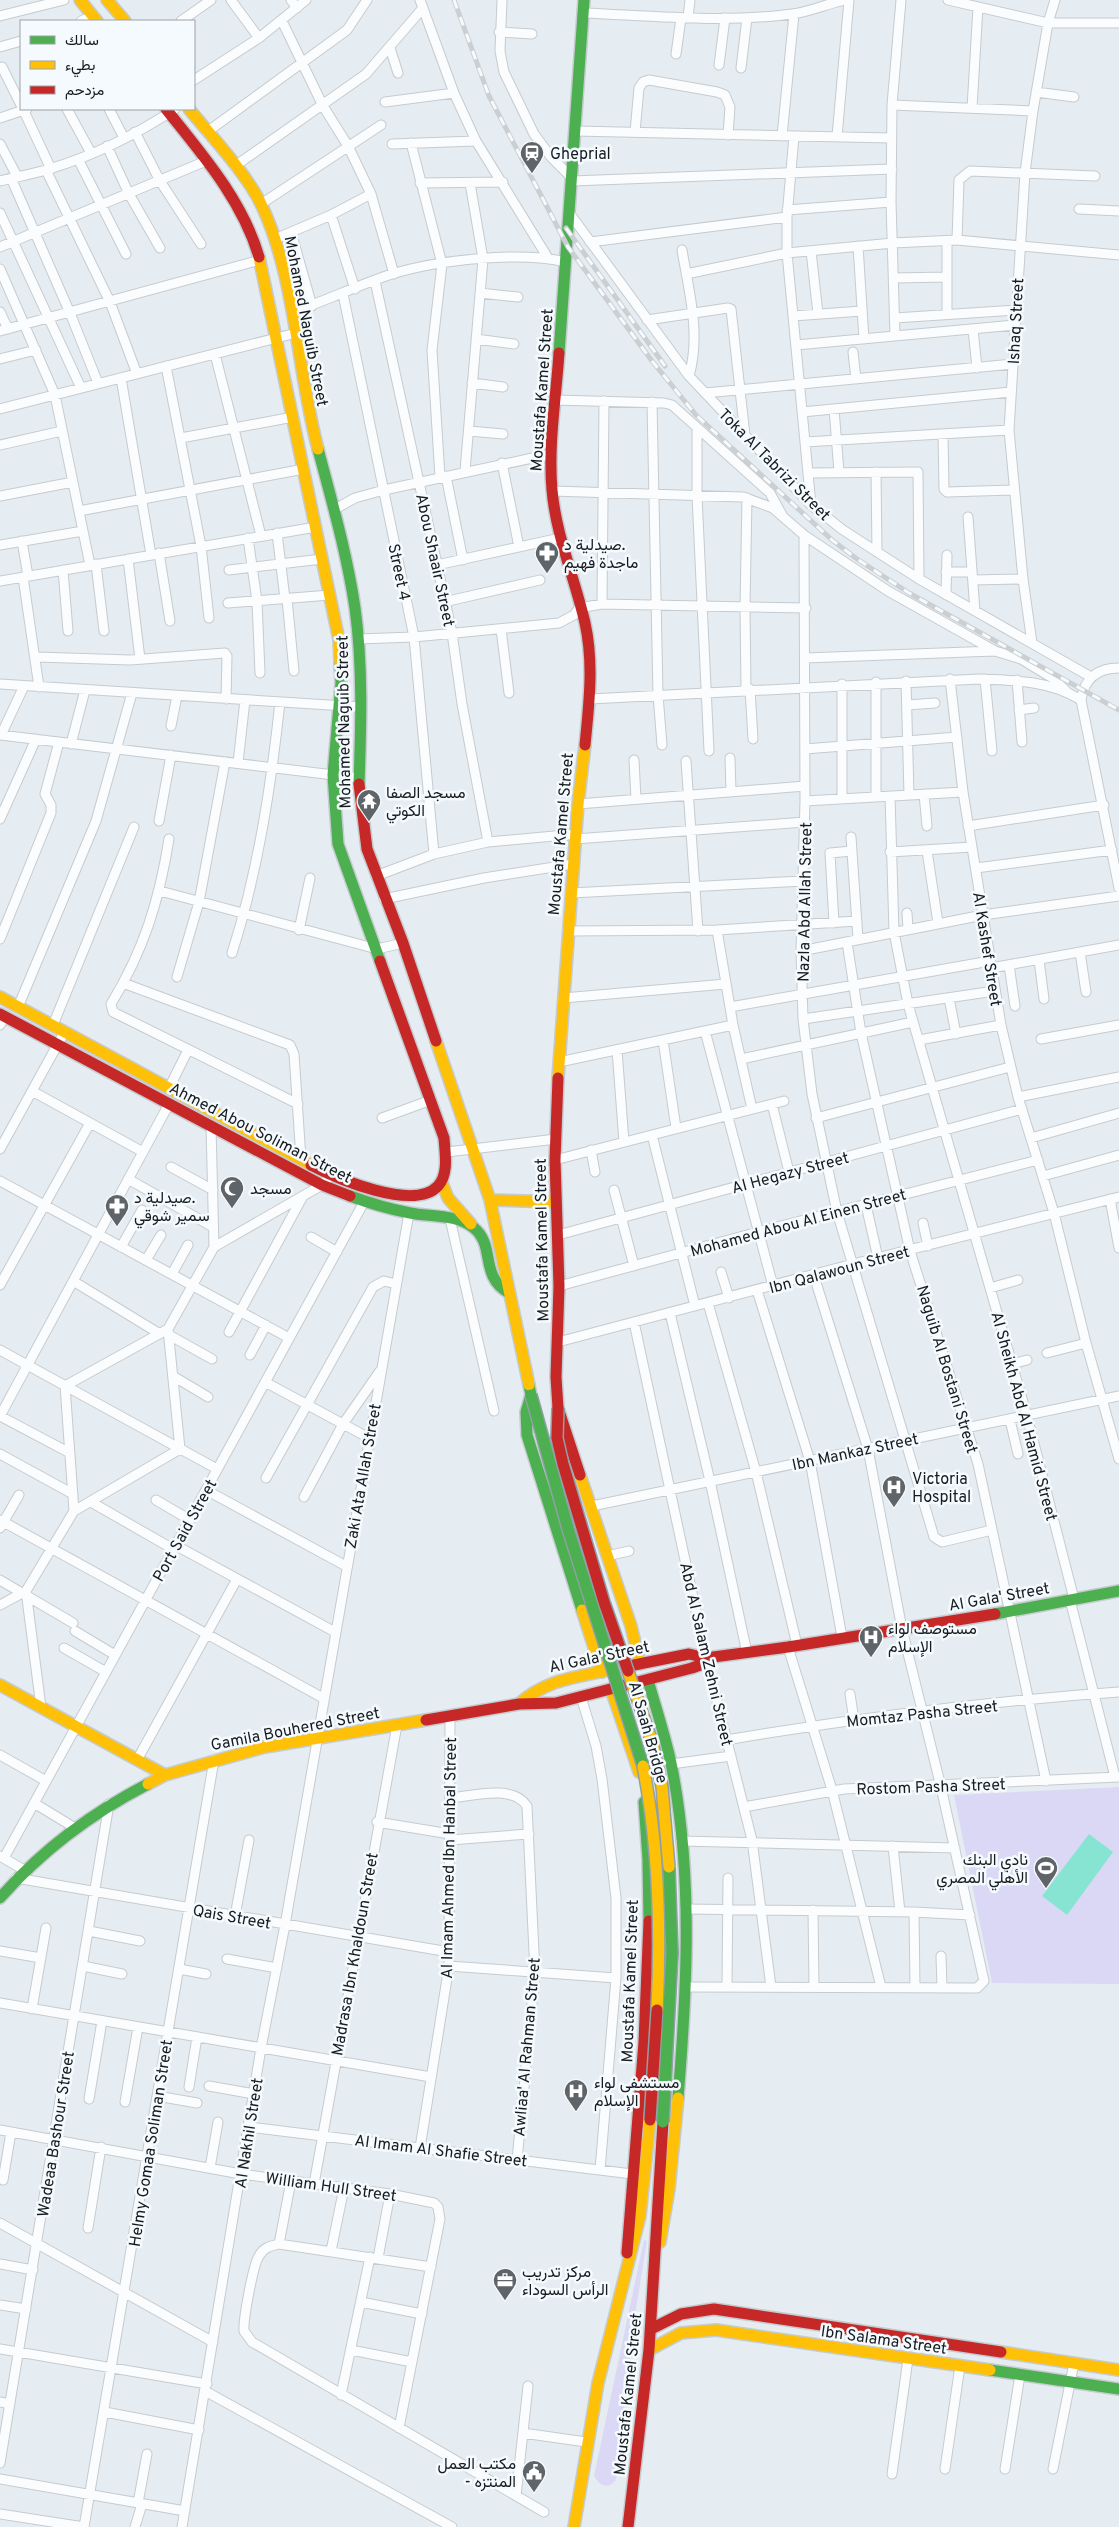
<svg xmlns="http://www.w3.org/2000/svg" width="1119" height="2527" font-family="Overpass,Vazirmatn,sans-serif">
  <rect width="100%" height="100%" fill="#e6edf2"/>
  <path fill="#dad8f5" d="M1119,1787V1984L992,1983L954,1795Z
    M644,2240L647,2241L635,2315L616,2480C608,2490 600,2486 594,2476Z"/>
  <path fill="#88e4d2" d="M1089,1834L1113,1852L1067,1915L1042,1896Z"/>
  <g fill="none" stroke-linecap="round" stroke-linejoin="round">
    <g stroke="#c5cbcf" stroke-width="11">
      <path id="street" d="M231,0L259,38
        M291,0L297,8
        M420,0L454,93L476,141L548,258
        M502,0L500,51L504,72L534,134L551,157L573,179
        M948,0L1048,23H1119
        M584,13C653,16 723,23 792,14C809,12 827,4 844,0
        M0,16L64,0
        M688,18L690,0
        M81,21L93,16
        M181,21L211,0
        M282,21L323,106L348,146L371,194L394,274
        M499,32L532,34
        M0,47L21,41
        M390,48L398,73
        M676,54L681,18
        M719,65L725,18
        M2,67L21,105
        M741,68L747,18
        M194,80L259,38L306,0
        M1036,92L1074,97
        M385,102L454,93
        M892,105L1033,111
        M972,108L978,7
        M23,109L51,169
        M67,109L91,153
        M109,109L124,138
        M0,118L27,109
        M576,131L891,138
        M135,132L160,181L201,244
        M207,132L347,30L367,0
        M635,132L639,88L643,82L649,80L717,92L725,95L730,107L728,135
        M782,136L794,14
        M794,136L787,217V253L811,505
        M837,137L849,0
        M411,143L442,264L432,350L440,477
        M0,144L17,176
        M392,144L476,141
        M107,146L129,194L160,248
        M78,159L126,254
        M235,166L366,74L423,8
        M46,170L110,302L137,374
        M11,178L70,313L98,383
        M0,181C16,177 33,174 49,169C93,156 137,134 175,109
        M572,181L892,169
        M420,183L503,182
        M261,204L381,125
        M1079,209L1119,211
        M787,210L891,202
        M0,213L81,388
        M570,214L689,376L811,505L843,530L919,579L1091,677
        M331,215L355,289
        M291,232L312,306
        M275,239L331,215L371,194
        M957,240L959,180L970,171L1095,176
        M590,242L787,217
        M858,246L864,339
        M0,247L206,161
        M682,250C689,292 701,334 689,376
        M811,251L818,314
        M0,269L55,395L90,565
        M686,274L787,253L893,243L957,240L1119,255
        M894,278L947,277
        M375,281L452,633L462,704L488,842
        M480,293L518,297
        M343,294L414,637L434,854
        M0,312L8,329
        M292,312C326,301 358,285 392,274C438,260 520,251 566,262
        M947,314V241
        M793,316L862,311
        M895,318L1016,310
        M647,320L728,308L731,309L745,435
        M973,329L977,368
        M0,331L260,260
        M895,336L891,202L892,105L901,0
        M476,339L514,344
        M796,345L1015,325
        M853,352L856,379
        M215,354L261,536
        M0,359L36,350
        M166,366L201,546L209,618
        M121,378L151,555
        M472,383L503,387
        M705,393L1013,364
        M555,400L664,403L672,405L770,493L782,515
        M652,402L658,695L662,745
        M0,409L296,333
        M834,409L839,472
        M802,412L1011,392
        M697,428V496L709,751
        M469,431L503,434
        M943,434L944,489L947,492L1013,490
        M181,438L293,417
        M805,442L1009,430
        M0,445L62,431
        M502,463L519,547
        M465,471L483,259L470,183
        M876,472L877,552
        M808,473L918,472L919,579
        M446,476L463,560
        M552,491L743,497L773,508L804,535L888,591L995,651L1021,659L1054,679L1066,691
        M0,496L73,482
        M335,509L355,498L384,490L551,454
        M79,511L304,469
        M968,517L975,611
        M277,533L285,599
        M804,535L805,801L801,951L803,1019L812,1094L837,1212L934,1537L942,1542L992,1530
        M248,538L257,601L260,673
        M22,541L28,576
        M0,545L83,531
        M159,553L170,621
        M128,559L140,659
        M96,564L104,631
        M437,565L560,538
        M63,570L68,631
        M229,570L322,559
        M946,572H972
        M23,577L39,687
        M973,580L1023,579
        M0,581L316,527
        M946,595L947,555
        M287,599L294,671
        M444,602L540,580
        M228,603L330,595
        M602,604L604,401
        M501,629L509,693
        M358,639L414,637L559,623L574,615L579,608L602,604L806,608
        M1032,643L1023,579L1009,430L1025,173L1033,111L1048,23L1055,0
        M37,657L130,660L225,653L227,656L226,699
        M805,658L995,651
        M1119,668C1097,668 1084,679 1081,700L1119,888
        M950,679L963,792L1001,1025L1018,1097L1054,1213L1086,1343L1119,1459
        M985,679L992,751
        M1017,680L1022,742
        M906,681L909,795
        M876,682V797
        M0,684L361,707
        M750,689L753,739
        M746,690L745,607L747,498
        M590,699L979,679C1014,680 1051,681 1081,700
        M907,705L935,703
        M1019,710L1034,708
        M171,726L177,696
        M0,735L359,778
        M1,735L24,686
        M71,744L85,690
        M805,749L957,737
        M730,758L731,792
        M634,760L636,799
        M686,761L698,931
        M238,763L245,700
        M924,794L927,826
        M890,796L894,932L908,1004L1027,1416L1074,1599
        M842,799V684
        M805,801L963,792
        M578,804L805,786
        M0,819L36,739
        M159,821L171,755
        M968,826L1104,805
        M851,837L858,939
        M169,839C159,901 144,950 111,1004L113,1012L298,1104
        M575,839L805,822
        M927,851L938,923
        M890,852L972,847
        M976,868L1112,850
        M376,876L434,854L488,842L576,834
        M160,891L377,949L403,943
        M571,893L803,881
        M384,899L484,878L573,864
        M907,913L908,929
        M834,923L830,853L852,851
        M299,930L310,878
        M717,930L733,1025L752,1109
        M568,931L717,930L857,921
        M0,939L51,813V805L45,794L59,742
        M847,942L861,1033L910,1251L978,1464L1046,1781
        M801,951L983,915L1119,896
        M1080,952L1086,992
        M232,953C258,872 271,786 280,702
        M1039,960L1044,999
        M1009,965L1015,1006
        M991,968L1119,945
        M177,977L199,902L225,762
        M123,983L290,1045L294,1054L301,1159
        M563,998L726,984
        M949,998L956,1034
        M18,1007L96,821L132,693
        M730,1007L990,961
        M803,1019L995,991
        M0,1025L5,1016
        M53,1025L134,827
        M705,1031L773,1286
        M1041,1039L1119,1025
        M663,1040L676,1128
        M919,1040L1001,1025
        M617,1050L624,1142
        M741,1059L913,1022
        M559,1062L733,1025
        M169,1088L188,1050
        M32,1091L143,1152
        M1018,1097L1119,1077
        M772,1104L789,1172
        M382,1118L431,1100
        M816,1118L1010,1067
        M211,1126L214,1247
        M652,1135L695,1306
        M1031,1138L1119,1113
        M0,1149L65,1031
        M591,1150L595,1172
        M447,1152L556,1139
        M555,1160L784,1101
        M171,1167L213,1190
        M1043,1176L1119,1155
        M128,1179L213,1227
        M0,1181L289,1338
        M614,1190L634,1266
        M1110,1199L1119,1248
        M866,1205L878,1258
        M450,1219L494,1411
        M923,1223L928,1246
        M558,1235L1022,1109
        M311,1237L337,1252
        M121,1247L142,1210
        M146,1260L161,1235
        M721,1272L729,1298
        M172,1274L188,1245
        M73,1281L160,1334
        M0,1285L90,1123
        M559,1286L758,1232L1038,1160
        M990,1288L1018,1280
        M757,1290L810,1461L842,1637
        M708,1303L756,1472L797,1645
        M670,1313L710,1481L747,1653
        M634,1322L706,1658L752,1840L771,1987
        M168,1329L214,1247L322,1185L332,1174
        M229,1332L303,1196
        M169,1335L212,1359
        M558,1342L853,1264L1119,1197
        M0,1350L217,1469
        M1047,1353L1086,1343
        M250,1355L266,1325
        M1012,1364L1027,1360
        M173,1376L208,1397
        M265,1382L369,1438
        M0,1416L169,1104
        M0,1416L70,1453
        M1010,1420L1018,1454
        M0,1454L73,1494
        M266,1478L373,1287L384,1281L396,1284
        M206,1490L346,1566
        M304,1497L343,1424L380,1371
        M156,1500L190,1520
        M91,1502L173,1549
        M592,1506L1119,1396
        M74,1511L65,1386L168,1329
        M0,1520L323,1698
        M0,1528L19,1495
        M175,1545L335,1632
        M607,1556L629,1551
        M0,1580L22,1593
        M26,1591L41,1707
        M27,1596L73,1623
        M1070,1600L1115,1777
        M0,1605L26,1591L74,1511L180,1449L168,1329
        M75,1631L115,1655
        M788,1647L832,1790L881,1987
        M64,1648L106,1672
        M850,1694L854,1720
        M581,1697L596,1746L602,1779L616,1898V1978L600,2170
        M726,1740C856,1718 988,1701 1119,1692
        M0,1755L46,1781
        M137,1760L237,1579
        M671,1764L731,1756
        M450,1798C473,1796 512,1784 527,1806L535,1973L517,2160
        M34,1803L75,1828
        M744,1807L844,1789L1119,1777
        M377,1822L450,1834
        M450,1840L529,1834
        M681,1841L955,1848
        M893,1846L900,1912
        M0,1856L24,1870
        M4,1858L364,1202
        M16,1878L449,1952
        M685,1909L914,1912L970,1915
        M813,1910L814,1987
        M914,1912L915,1987
        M235,1916L249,1840
        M89,1931L140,1941
        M0,1951L41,1958
        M941,1956L942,1987
        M227,1959L277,1968
        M83,1966L122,1974
        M449,1966L616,1978
        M179,1969L206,1974
        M685,1987L977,1988L984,1981L941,1787L902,1629L868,1449L814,1276
        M727,1987L728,1878
        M0,2003L431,2077
        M32,2009L46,1928
        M209,2086L254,2094
        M189,2087L197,2037
        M157,2096L197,2103
        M89,2099L102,2021
        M125,2102L138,2027
        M249,2127L632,2174
        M0,2130L241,2174L390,2194L434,2203L438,2207L440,2219L399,2428
        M420,2148L449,1966L450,1716
        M210,2168L218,2122
        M3,2180L11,2132
        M314,2184L397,1725
        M0,2223L213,2342
        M88,2228L101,2147
        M279,2244L291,2181
        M331,2251L344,2188
        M378,2258L390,2194
        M0,2264L33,2270
        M431,2267L279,2244C270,2246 263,2248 259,2256C253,2265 243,2320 244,2331L252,2342L544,2512
        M361,2302L422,2314
        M0,2305L26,2309
        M0,2349L207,2384
        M351,2350L412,2362
        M205,2391L452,2527
        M341,2395L370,2257
        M0,2402L10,2404
        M105,2412L199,2430
        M523,2433L586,2442
        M0,2463L109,1804
        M945,2469L960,2366
        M1005,2469L1020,2375
        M1053,2469L1074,2363
        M892,2474L908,2359
        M0,2479L185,2511
        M516,2496L528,2386
        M138,2503L147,2454
        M0,2514L84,2527
        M84,2527L214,1760
        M135,2527L142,2504
        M182,2527L261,2048L285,1925L409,1213"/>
    </g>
    <g stroke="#c5cbcf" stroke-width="14">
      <path id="fast" d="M559,353L584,0
        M318,449C332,502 347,554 355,608C363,666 361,726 359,784
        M340,663L341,683L333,775L338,844L380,961
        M350,1196C369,1203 389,1209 410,1213C430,1217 457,1214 474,1228C496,1246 479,1276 509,1293
        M529,1385L531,1395L526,1412L527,1435L582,1610
        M995,1614L1119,1591
        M648,1680C656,1709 666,1738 672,1768C693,1876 687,1989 678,2098
        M644,1802L648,1859L649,1921
        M0,1898C42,1850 92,1813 148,1784
        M990,2370L1119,2389"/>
    </g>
    <g stroke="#c5cbcf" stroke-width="14">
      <path id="slow" d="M80,0L97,21
        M107,0L125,21
        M189,109C212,137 247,174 262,206C296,279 297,371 318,449
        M259,257L339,640L340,663
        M0,997L311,1165
        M436,1041L490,1200L529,1385
        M558,1078L578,804L585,745
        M442,1183L448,1198L471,1224
        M490,1200L556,1202
        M580,1475L631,1626L640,1664
        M582,1610L602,1672
        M0,1685L165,1775
        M611,1689L639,1772
        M519,1704C545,1680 576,1677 609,1670
        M148,1784L165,1775L265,1747L426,1720
        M660,2242L669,2189L678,2098
        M649,2350L681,2333L716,2330L990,2370
        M1001,2352L1119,2370
        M574,2527L598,2383L640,2216L650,2120"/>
    </g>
    <g stroke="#c5cbcf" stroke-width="14">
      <path id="jam" d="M166,109C202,154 243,201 259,257
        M559,353C556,398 548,445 552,490C556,536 575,579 585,623C594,663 589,704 585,745
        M359,784L367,849L403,943L436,1041
        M0,1014L322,1185L350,1196
        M558,1078L555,1160L559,1286L556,1377L558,1408L580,1475
        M311,1165C336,1178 414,1212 438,1186C449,1174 445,1153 444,1138L380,961
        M634,1665L689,1654L706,1658L788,1647L995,1614
        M426,1720L519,1704L556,1703L692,1668L700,1665L706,1658
        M627,2253L644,2042L649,1921
        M651,2329L681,2314L714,2309L1001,2352
        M628,2527L649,2350L663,2122"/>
    </g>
    <use href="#street" stroke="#fbfcfd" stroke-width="9"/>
    <use href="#fast" stroke="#4caf50" stroke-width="11"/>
    <use href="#slow" stroke="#ffc107" stroke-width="11"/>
    <use href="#jam" stroke="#c62828" stroke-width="11"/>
    <g stroke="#cccfd1" stroke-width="5">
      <path id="rail" d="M454,0L489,96L568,247L652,361L696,415L832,540L857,559L909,593L1119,710
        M566,228L665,366"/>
    </g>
    <use href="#rail" stroke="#f4fafe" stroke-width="3" stroke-dasharray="9" stroke-linecap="butt"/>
    <g stroke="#8fa1a5" stroke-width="14" stroke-linecap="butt">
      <path id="fast-bridge" d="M531,1395L568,1529L643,1766
        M663,2122L672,1953L669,1867"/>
    </g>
    <g stroke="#8fa1a5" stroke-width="14" stroke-linecap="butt">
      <path id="slow-bridge" d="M628,1671L652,1742L662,1787L669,1867
        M643,1766C659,1847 661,1928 657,2010"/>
    </g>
    <g stroke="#8fa1a5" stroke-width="14" stroke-linecap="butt">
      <path id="jam-bridge" d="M558,1408L557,1438L563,1464L604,1602L628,1671
        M650,2120L657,2010"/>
    </g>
    <use href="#fast-bridge" stroke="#4caf50" stroke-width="11"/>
    <use href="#slow-bridge" stroke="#ffc107" stroke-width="11"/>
    <use href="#jam-bridge" stroke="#c62828" stroke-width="11"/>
  </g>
  <defs>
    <g id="station-pin" transform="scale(1.25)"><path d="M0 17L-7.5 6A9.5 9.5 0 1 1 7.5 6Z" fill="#5f6468" stroke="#f4fafe"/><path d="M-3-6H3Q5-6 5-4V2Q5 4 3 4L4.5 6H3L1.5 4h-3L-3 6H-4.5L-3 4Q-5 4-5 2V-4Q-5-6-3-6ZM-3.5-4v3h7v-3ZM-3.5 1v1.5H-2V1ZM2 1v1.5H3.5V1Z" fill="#fff"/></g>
    <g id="pharmacy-pin" transform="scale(1.25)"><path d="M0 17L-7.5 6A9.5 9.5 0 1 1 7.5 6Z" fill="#5f6468" stroke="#f4fafe"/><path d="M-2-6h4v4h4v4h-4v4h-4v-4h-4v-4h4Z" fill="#fff"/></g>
    <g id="temple-pin" transform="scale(1.25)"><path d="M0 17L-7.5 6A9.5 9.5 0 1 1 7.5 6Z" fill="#5f6468" stroke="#f4fafe"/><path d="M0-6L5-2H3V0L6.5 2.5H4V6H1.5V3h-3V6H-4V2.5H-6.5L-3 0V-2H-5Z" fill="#fff"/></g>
    <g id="mosque-pin" transform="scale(1.25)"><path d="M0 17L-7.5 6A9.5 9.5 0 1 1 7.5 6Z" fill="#5f6468" stroke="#f4fafe"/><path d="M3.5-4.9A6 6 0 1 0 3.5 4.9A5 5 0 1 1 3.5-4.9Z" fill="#fff"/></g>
    <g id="hospital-pin" transform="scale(1.25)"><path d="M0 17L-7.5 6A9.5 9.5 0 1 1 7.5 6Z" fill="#5f6468" stroke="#f4fafe"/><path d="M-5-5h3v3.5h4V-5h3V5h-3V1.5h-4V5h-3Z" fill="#fff"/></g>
    <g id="stadium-pin" transform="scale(1.25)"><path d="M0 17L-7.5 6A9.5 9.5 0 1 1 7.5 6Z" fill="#5f6468" stroke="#f4fafe"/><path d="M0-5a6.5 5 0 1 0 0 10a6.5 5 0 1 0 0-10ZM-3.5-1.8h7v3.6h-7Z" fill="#fff"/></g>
    <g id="office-pin" transform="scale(1.25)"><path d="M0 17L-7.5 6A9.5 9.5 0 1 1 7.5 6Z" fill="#5f6468" stroke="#f4fafe"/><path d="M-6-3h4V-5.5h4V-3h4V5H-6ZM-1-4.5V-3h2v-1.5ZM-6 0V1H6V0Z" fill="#fff"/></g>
    <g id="civic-pin" transform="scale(1.25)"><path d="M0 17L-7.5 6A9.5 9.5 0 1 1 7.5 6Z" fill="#5f6468" stroke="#f4fafe"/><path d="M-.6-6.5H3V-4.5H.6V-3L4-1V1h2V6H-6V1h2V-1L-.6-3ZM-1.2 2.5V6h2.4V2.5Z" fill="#fff"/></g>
  </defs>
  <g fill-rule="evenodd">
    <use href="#station-pin" x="532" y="153"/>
    <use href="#pharmacy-pin" x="547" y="553"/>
    <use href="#temple-pin" x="369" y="801"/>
    <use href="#mosque-pin" x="232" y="1188"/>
    <use href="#pharmacy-pin" x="117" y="1206"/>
    <use href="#hospital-pin" x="894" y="1487"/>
    <use href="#hospital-pin" x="871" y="1637"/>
    <use href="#stadium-pin" x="1046" y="1868"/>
    <use href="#hospital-pin" x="576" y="2091"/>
    <use href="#office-pin" x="505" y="2280"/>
    <use href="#civic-pin" x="534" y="2472"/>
  </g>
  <g text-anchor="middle" stroke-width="5" stroke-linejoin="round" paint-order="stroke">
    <g font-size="16" fill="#161b1e" stroke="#f4fafe" text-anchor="start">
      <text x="550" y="159">Gheprial</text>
      <text x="564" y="550">صيدلية د.<tspan x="564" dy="18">ماجدة فهيم</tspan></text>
      <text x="386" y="798">مسجد الصفا<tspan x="386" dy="18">الكوتي</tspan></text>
      <text x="250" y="1194">مسجد</text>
      <text x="134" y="1203">صيدلية د.<tspan x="134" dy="18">سمير شوقي</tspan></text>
      <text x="912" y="1484">Victoria<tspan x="912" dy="18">Hospital</tspan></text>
      <text x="888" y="1634">مستوصف لواء<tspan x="888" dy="18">الإسلام</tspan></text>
      <text x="1028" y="1865" text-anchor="end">نادي البنك<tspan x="1028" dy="18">الأهلي المصري</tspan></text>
      <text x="594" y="2088">مستشفى لواء<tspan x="594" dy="18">الإسلام</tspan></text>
      <text x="522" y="2277">مركز تدريب<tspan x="522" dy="18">الرأس السوداء</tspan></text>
      <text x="516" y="2469" text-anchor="end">مكتب العمل<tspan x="516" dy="18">- المنتزه</tspan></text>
    </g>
    <g font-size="16" fill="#161b1e" stroke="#f4fafe">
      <text transform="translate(307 321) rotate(79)" y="6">Mohamed Naguib Street</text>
      <text transform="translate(1015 321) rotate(-87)" y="6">Ishaq Street</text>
      <text transform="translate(541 390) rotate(-86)" y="6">Moustafa Kamel Street</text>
      <text transform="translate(775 464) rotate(45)" y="6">Toka Al Tabrizi Street</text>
      <text transform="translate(436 560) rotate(78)" y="6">Abou Shaair Street</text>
      <text transform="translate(400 572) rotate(78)" y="6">Street 4</text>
      <text transform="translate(343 722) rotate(-91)" y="6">Mohamed Naguib Street</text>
      <text transform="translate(560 834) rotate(-85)" y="6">Moustafa Kamel Street</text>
      <text transform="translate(804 902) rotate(-89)" y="6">Nazla Abd Allah Street</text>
      <text transform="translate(988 949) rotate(81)" y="6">Al Kashef Street</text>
      <text transform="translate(261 1132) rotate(27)" y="6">Ahmed Abou Soliman Street</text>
      <text transform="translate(790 1172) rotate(-15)" y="6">Al Hegazy Street</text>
      <text transform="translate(798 1222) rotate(-15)" y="6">Mohamed Abou Al Einen Street</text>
      <text transform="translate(541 1240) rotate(-91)" y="6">Moustafa Kamel Street</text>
      <text transform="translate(839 1269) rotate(-15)" y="6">Ibn Qalawoun Street</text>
      <text transform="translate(948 1369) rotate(73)" y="6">Naguib Al Bostani Street</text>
      <text transform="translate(1025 1416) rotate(75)" y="6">Al Sheikh Abd Al Hamid Street</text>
      <text transform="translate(855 1451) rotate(-12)" y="6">Ibn Mankaz Street</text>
      <text transform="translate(362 1476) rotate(-80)" y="6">Zaki Ata Allah Street</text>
      <text transform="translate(184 1530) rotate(-61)" y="6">Port Said Street</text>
      <text transform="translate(999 1596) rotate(-10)" y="6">Al Gala' Street</text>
      <text transform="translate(707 1654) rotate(77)" y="6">Abd Al Salam Zehni Street</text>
      <text transform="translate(599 1656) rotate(-12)" y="6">Al Gala' Street</text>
      <text transform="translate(922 1713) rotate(-6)" y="6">Momtaz Pasha Street</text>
      <text transform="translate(295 1728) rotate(-11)" y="6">Gamila Bouhered Street</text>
      <text transform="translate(649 1732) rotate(74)" y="6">Al Saah Bridge</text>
      <text transform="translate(931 1786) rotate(-2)" y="6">Rostom Pasha Street</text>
      <text transform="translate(448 1858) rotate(-89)" y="6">Al Imam Ahmed Ibn Hanbal Street</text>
      <text transform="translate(232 1916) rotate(10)" y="6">Qais Street</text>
      <text transform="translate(354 1954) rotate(-80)" y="6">Madrasa Ibn Khaldoun Street</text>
      <text transform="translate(629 1981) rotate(-88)" y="6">Moustafa Kamel Street</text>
      <text transform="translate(526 2047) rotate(-85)" y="6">Awliaa' Al Rahman Street</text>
      <text transform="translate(248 2133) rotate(-81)" y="6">Al Nakhil Street</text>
      <text transform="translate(55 2134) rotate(-81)" y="6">Wadeaa Bashour Street</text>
      <text transform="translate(150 2143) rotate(-81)" y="6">Helmy Gomaa Soliman Street</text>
      <text transform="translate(441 2150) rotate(7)" y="6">Al Imam Al Shafie Street</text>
      <text transform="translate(331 2186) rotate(8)" y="6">William Hull Street</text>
      <text transform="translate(884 2339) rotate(8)" y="6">Ibn Salama Street</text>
      <text transform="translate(627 2394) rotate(-84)" y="6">Moustafa Kamel Street</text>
    </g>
  </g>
  <rect x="20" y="20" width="175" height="90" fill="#f4fafe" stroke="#9ba1a4"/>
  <rect x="30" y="36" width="25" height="8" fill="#4caf50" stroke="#9ba1a4"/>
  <text x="65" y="45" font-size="15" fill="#161b1e">سالك</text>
  <rect x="30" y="61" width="25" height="8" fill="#ffc107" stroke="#9ba1a4"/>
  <text x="65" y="70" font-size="15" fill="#161b1e">بطيء</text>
  <rect x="30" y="86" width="25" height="8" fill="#c62828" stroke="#9ba1a4"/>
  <text x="65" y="95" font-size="15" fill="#161b1e">مزدحم</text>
</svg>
